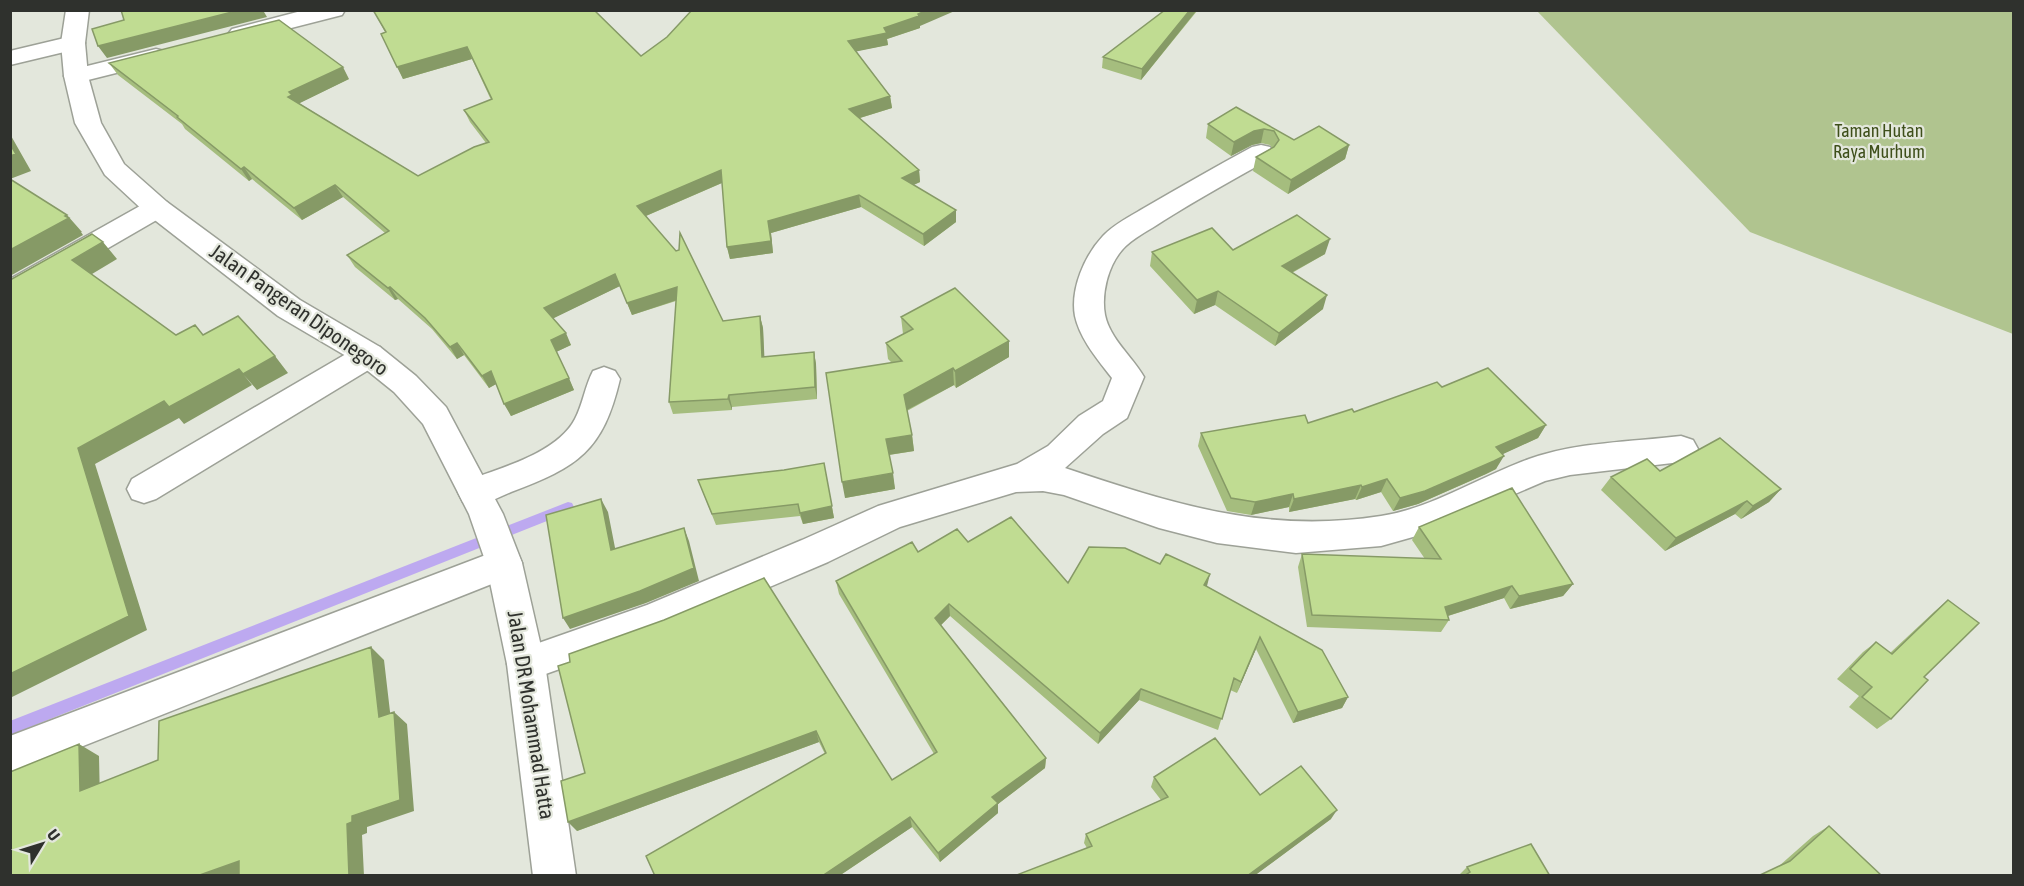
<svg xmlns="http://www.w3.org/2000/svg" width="2024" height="886" font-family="'Asap Condensed',sans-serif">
  <rect width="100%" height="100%" fill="#e3e7dc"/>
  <path fill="#b0c48f" d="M1537,11H2013V334L1750,232Z"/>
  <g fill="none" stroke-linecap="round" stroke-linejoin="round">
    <path fill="#bda9f0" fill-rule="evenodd" d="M568,502L572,503L574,507L572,511L10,735V721Z"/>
    <g stroke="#9da197" stroke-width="3">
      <path id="minor" d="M305,10H345L342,15L240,41L232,39L228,34L232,29Z
        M73,36L81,38L85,43L81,48L10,65V51Z
        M156,49L164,51L168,56L164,61L76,83L67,81L64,76L67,71Z
        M1261,145L1270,147L1274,153L1270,159C1234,179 1198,199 1163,221C1150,230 1132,238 1122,250C1108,266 1101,294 1105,315C1110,339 1132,356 1144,377L1127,418L1103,434L1065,468C1173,504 1265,534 1381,516C1433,508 1479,477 1529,459C1576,442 1631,442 1681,436L1693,440L1698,449L1693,458L1681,462L1570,475L1545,481L1420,535L1381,546L1296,553L1217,543L1159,528L1064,495L1043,491L1016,492L900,527L828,562L669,630L526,681L513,676L507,664L513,652L647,605L802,540L878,506L1017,464L1048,446L1079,416L1103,401L1112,378C1098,360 1080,339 1075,316C1070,289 1085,255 1103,236C1114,224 1131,216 1144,208C1180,187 1215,167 1252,147Z
        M157,199L167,202L171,208L167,214L20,299L10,302V279L147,202Z
        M369,344L380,347L384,355L380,363L156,499L144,503L132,499L127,489L132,479L358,347Z
        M604,367L615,371L620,379C603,451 578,467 511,492C494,499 481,508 463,502L458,492L463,482C497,469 557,454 575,419C583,404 585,386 593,371Z
        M504,548L517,552L522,563L517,574L10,775V736Z"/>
    </g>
    <g stroke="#9da197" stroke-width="3">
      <path id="highway" d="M66,10H89L85,43L88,76L101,123L124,164L167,202L300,300L380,347L416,376L446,407L503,514L522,563L545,664L576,876H533L507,664L486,563L469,514L423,424L394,392L358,363L278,316L147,214L105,175L75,123L64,76L61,43Z"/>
    </g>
    <use href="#minor" fill="#fff" fill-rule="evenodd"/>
    <use href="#highway" fill="#fff" fill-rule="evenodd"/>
  </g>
  <path fill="#a5bd7e" d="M373,10H594L641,56L920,26V28L887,39L888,45L856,51L890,96L892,108L860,118L919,170L920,182L913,185L956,222L924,246L861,207L771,233L773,253L730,259L727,247L722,183L646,216L723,321L760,316L763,328L764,357L814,352L816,364L817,399L732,407V410L673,414L669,402L676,301L632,315L620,286L553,318L571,345L556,352L574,390L511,416L496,384L489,388L464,355L457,359L432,329L398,299L395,300L355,267L347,255L385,233L343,197L302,220L252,179L249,181L185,129L182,124L118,75L109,63L349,79L299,103L418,176L486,143L470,122L464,110L491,100L472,59L403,79L385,32Z
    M1197,11L1141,80L1102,68L1103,57Z
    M1236,107L1294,140L1349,145L1345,159L1288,194L1253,171L1256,157L1272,148L1270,145L1261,143L1252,145L1231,156L1206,138L1208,124Z
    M1233,250L1325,254L1292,273L1323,309L1275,346L1215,305L1194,314L1150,266L1152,252Z
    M901,317L1009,341V357L956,388L954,385L907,411L912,435L914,451L889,455L895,489L845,498L891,362L888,359L886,343L903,334Z
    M1442,387L1546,425L1538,438L1502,454L1496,469L1486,474L1418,504L1393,511L1381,492L1356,500L1355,499L1289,512V507L1251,515L1227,511L1198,446L1201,433L1308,423L1354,412Z
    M1660,471L1781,489L1769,502L1741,519L1735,514L1665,551L1601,490L1611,477Z
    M826,474L834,518L803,524L800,516L716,525L698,480Z
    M1419,527L1573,584L1563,596L1510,609L1504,598L1448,616L1449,620L1441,632L1307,627L1298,567L1302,554L1425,559L1412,540Z
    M968,542L1068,583L1207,587L1348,697L1342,708L1293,723L1256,649L1237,693L1230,690L1218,730L1139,700L1098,744L950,616L941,625L1046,758L1045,768L998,804V813L940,862L912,827L839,876H655L825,754L819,742L577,831L585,773L570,662L664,620L892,780L934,754L839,594L836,581L918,552Z
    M1948,600L1924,677L1891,719L1877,729L1849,707L1859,696L1837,679L1863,652L1876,642L1890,653L1935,611Z
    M1154,777L1260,795L1331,819L1254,876H1014L1087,848L1084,843L1086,834L1161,800L1151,787Z
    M1829,826L1882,876L1779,866L1813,836Z
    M1467,867L1550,876H1461L1460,874Z"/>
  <path fill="#869a66" d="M240,10H271L264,12L267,17L107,58L98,46Z
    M927,10H957L920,26V28L887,39L888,45L849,53L848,41L884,28Z
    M1190,10H1197L1141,80L1142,69Z
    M467,47L472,59L403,79L397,67Z
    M343,67L349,79L298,104L288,97L289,92Z
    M890,96L892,108L850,121L849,109Z
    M1264,129L1261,143L1252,145L1231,156L1234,142L1254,131Z
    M10,134L31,171L10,179Z
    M1349,145L1345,159L1288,194L1291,180Z
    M244,167L252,179L249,181L241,169Z
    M721,170L724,182L641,218L637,206Z
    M919,170L920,182L903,190L902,178Z
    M335,185L343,197L302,220L294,208Z
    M859,195L861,207L771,233L773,253L730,259L727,247L768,221Z
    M956,210V222L924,246L923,234Z
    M67,215L82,232H81L83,235L10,276V250Z
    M1330,239L1325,254L1278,280L1282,266Z
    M103,242L117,259L87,277L72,260Z
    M615,274L620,286L550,320L544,308Z
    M390,287L398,299L395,300L388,288Z
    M677,287L680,299L632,315L627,303Z
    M1218,291L1215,305L1194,314L1197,300Z
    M1327,295L1323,309L1275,346L1279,333Z
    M760,316L763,328L765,369L762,357Z
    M566,333L571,345L556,352L551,340Z
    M1009,341V357L956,388L955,371Z
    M457,343L464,355L457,359L450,347Z
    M814,352L816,364L817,399L815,387Z
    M275,356L288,373L257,390L243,374Z
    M953,368L954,385L905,411L904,395Z
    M239,369L252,385L184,424L179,418L95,464L147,630L10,698V674L78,448L164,401Z
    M491,371L498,383L489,388L482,376Z
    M569,378L574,390L511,416L504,404Z
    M729,395L732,407V410L728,399Z
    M1546,425L1538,438L1488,461L1496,447Z
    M912,435L914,451L888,455L886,439Z
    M1504,456L1496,469L1486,474L1418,504L1393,511L1400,498Z
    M824,463L834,518L803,524L800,513Z
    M893,473L895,489L845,498L842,482Z
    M1387,479L1381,492L1356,500L1362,487Z
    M1361,485L1355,499L1289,512L1294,499Z
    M1781,489L1769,502L1741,519L1753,506Z
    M1293,494L1289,507L1251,515L1255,502Z
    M601,499L608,512L618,563L611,550Z
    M1747,501L1735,514L1665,551L1676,538Z
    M684,528L689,541L699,581L646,603L570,629L563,618Z
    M1210,574L1207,586L1201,598L1204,585Z
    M1573,584L1563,596L1510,609L1519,596Z
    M1512,586L1504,598L1438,619L1445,607Z
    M949,604L950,616L936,630L935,618Z
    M1260,637L1256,649L1237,693L1241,682Z
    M371,647L384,660L392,729L379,717Z
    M1141,689L1139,700L1098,744L1100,733Z
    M1348,697L1342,708L1293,723L1298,712Z
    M394,712L407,724L414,811L367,827V833L362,835L364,876H349L347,824L352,816Z
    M816,731L819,742L577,831L568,822Z
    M79,744L99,756L100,803L80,791Z
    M1046,758L1045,768L998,804V813L940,862L938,853L992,797Z
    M1337,810L1331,819L1254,876H1247Z
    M910,817L912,827L839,876H822Z
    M239,861L244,876H197Z"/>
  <path fill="#c0dc92" stroke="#869a66" stroke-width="1.5" d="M121,10H240L98,46L92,29L124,20Z
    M373,10H594L641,56L667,37L692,10H927L918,14L919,16L884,28L887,33L848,41L890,96L849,109L919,170L902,178L956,210L923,234L859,195L768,221L771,241L727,247L721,170L637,206L676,251L679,250L680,233L723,321L760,316L762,357L814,352L815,387L729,395L728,399L669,402L677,287L627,303L615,274L544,308L566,333L551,340L569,378L504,404L491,371L482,376L457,343L450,347L425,318L390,287L388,288L347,255L389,231L335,185L294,208L244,167L241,169L177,117L178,116L109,63L279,20L343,67L289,92L292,95L288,97L418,176L474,147L489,142L464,110L492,99L467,47L397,67L381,34L386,32Z
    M1165,10H1190L1142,69L1103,57Z
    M1236,107L1294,140L1319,126L1349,145L1291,180L1256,157L1274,147L1279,140L1274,131L1264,129L1254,131L1234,142L1208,124Z
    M10,144L16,154L10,156Z
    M10,179L67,215L65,216L69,218L10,250Z
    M1297,215L1330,239L1282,266L1327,295L1279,333L1218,291L1197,300L1152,252L1212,228L1233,250Z
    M92,234L103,242L72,260L176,335L195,325L203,335L238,316L275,356L243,374L239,369L169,407L164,401L78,448L129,616L10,674V280Z
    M955,288L1009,341L955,371L953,368L904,395L912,435L886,439L893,473L842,482L826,373L902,361L886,343L913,329L901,317Z
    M1488,368L1546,425L1496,447L1504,456L1494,461L1425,491L1400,498L1387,479L1362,487L1361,485L1294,499L1293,494L1255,502L1231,498L1201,433L1305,415L1308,423L1352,409L1354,412L1437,382L1442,387Z
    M1720,438L1781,489L1753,506L1747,501L1676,538L1611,477L1647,459L1660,471Z
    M824,463L832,506L800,513L798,504L712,514L698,480L784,470Z
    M1512,488L1573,584L1519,596L1512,586L1445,607L1449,620L1312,615L1302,554L1441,559L1419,527Z
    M601,499L611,550L684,528L694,568L640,591L563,618L546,515Z
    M1011,517L1068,583L1089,547L1125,548L1160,564L1166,554L1210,574L1204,585L1322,650L1348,697L1298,712L1260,637L1241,682L1234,678L1222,719L1141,689L1100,733L949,604L935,618L1046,758L992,797L998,803L938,853L910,817L822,876H655L646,856L826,753L816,731L568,822L561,781L585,773L558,666L570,662L569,654L664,620L764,578L892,780L937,752L836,581L912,542L918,552L957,529L968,542Z
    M1948,600L1979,623L1924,677L1928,680L1891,719L1862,697L1872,687L1850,669L1876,642L1892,654Z
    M371,647L379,717L394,712L400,800L352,816V822L347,824L349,876H239V861L197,876H10V772L79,744L80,791L158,760L159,721Z
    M1215,738L1260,795L1301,766L1337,810L1247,876H1014L1092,846L1086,834L1168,797L1154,777Z
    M1829,826L1882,876H1758L1790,861Z
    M1531,844L1550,876H1464L1470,872L1467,867Z"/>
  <g text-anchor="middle" stroke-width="4.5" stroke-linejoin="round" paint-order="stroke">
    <g font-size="18" fill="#3e4f1a" stroke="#e3e7dc">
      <text x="1879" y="137">Taman Hutan<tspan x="1879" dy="21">Raya Murhum</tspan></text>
    </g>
    <g font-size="21" fill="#2f312d" stroke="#e3e7dc">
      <text transform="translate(299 310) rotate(35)" y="7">Jalan Pangeran Diponegoro</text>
      <text transform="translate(531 715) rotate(81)" y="7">Jalan DR Mohammad Hatta</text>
    </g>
  </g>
  <rect width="2024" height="886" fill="none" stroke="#2f312d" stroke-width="24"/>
  <g transform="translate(42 844) rotate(52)" stroke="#e3e7dc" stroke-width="4.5" paint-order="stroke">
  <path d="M0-4.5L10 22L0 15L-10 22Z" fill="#2f312d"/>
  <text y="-9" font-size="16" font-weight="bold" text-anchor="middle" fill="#2f312d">U</text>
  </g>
</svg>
